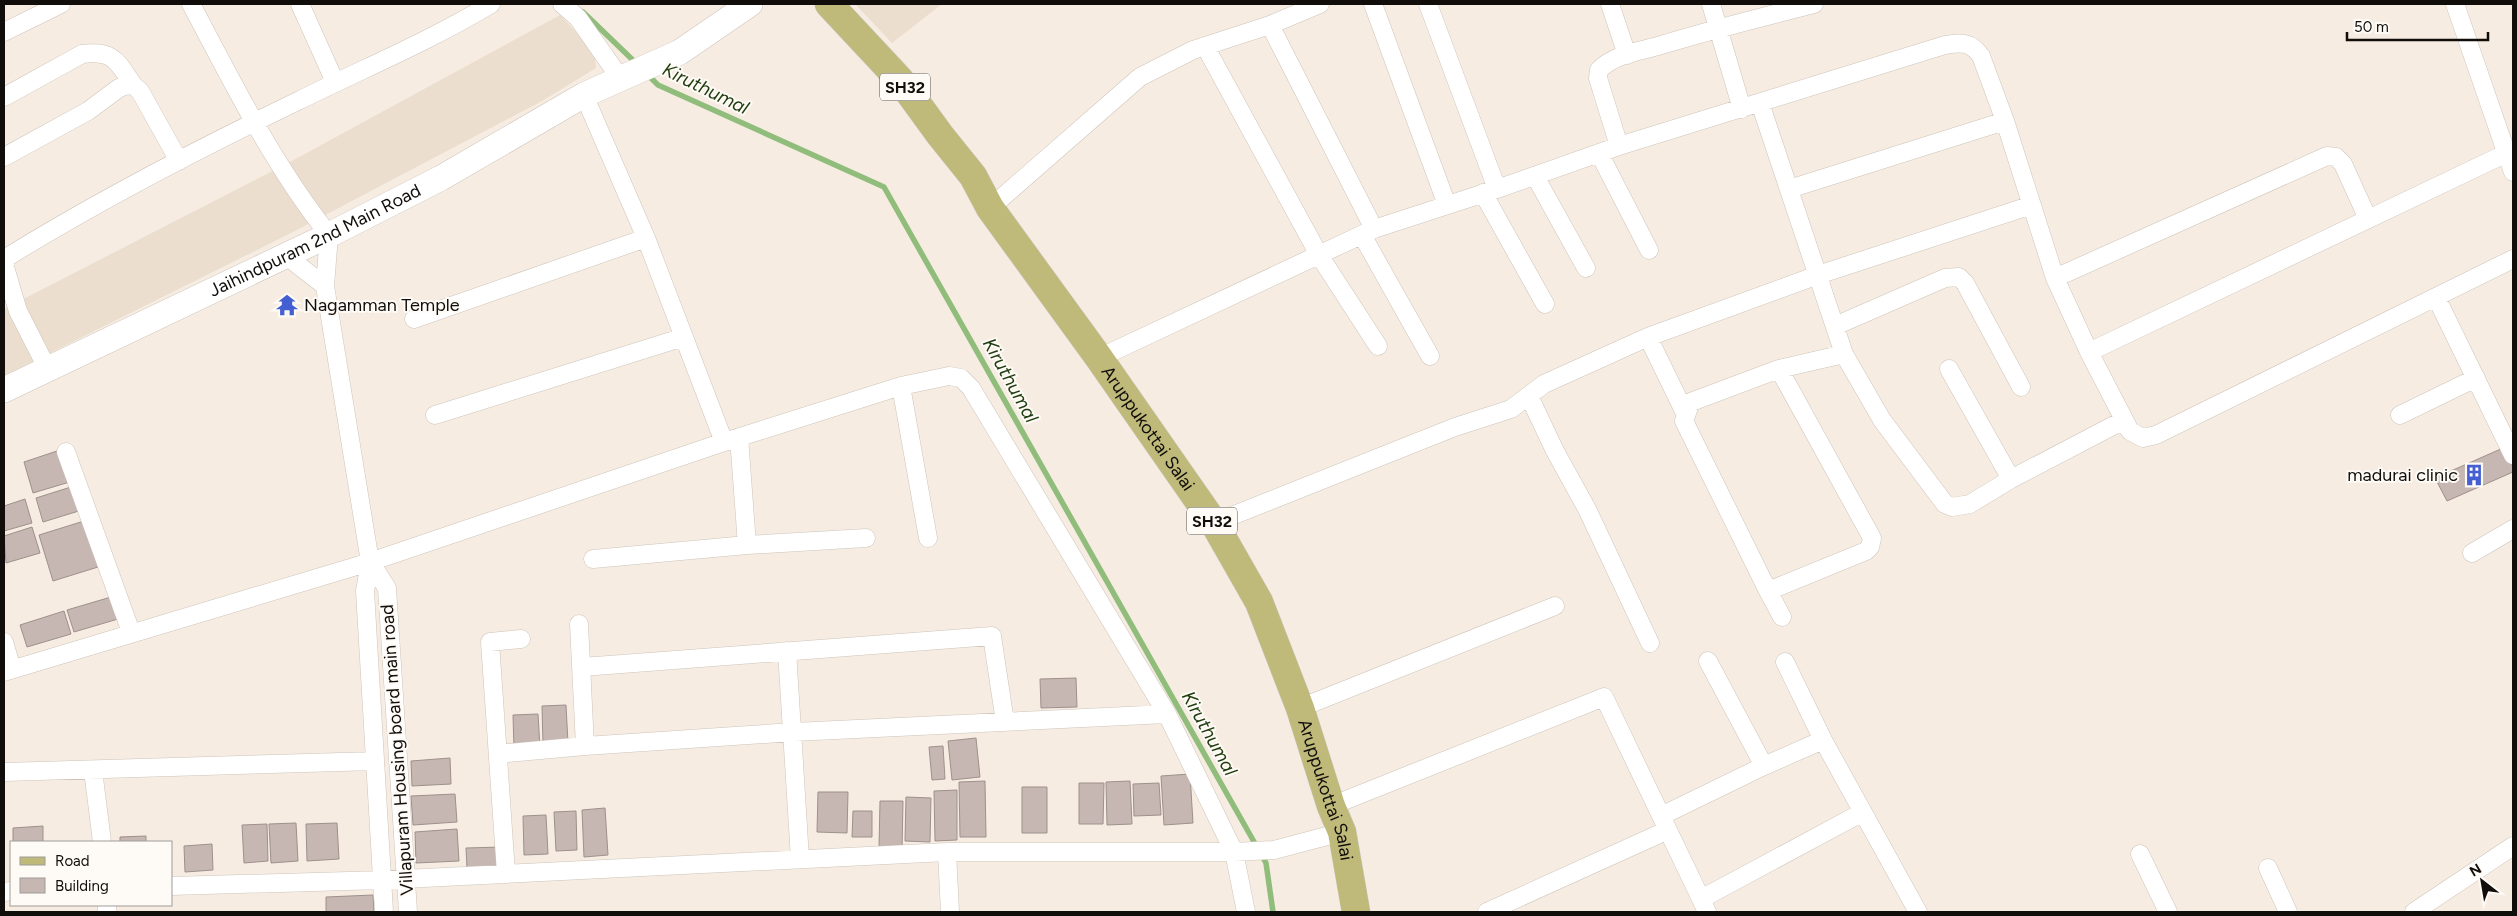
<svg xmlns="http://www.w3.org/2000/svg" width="2517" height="916" font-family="Figtree,sans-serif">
  <rect width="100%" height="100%" fill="#f6ece1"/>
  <path fill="#ecdece" d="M855,4H942L892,43Z
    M560,15L589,46L595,58L596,68L542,101L293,232L4,376V309L290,162Z"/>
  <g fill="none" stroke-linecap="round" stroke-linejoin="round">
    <path stroke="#90bd7b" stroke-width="5.5" d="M583,12L638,65
      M646,73L658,85L884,187L1266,863L1273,912"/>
  </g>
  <path fill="#c6b7b3" stroke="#9e908c" d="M2503,448L2513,467V472L2447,501L2435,478Z
    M63,449L73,481L33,493L24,462Z
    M74,486L82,510L43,522L36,498Z
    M25,499L32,523L4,531V506Z
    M84,521L98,567L53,581L39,535Z
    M32,527L40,553L6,563L4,536Z
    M111,597L118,619L74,632L67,610Z
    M64,611L71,634L27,647L20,625Z
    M1076,678L1077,707L1041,708L1040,679Z
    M566,705L568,743L543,744L542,706Z
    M538,714L540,748L514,749L513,715Z
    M976,738L980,777L952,780L948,741Z
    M943,746L945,779L932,780L929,747Z
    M450,758L451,784L412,786L411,761Z
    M1190,774L1193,823L1164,825L1161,776Z
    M985,781L986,837H960L959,782Z
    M1130,781L1132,824L1107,825L1106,782Z
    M1079,783H1104L1103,824H1079Z
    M1159,783L1161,815L1134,816L1133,784Z
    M1022,787H1047V833H1022Z
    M957,790V840L935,841L934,791Z
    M818,792H848L847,833L817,832Z
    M455,794L457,822L413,825L411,796Z
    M906,797L931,798L930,842L905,841Z
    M880,801H903L902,849L879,848Z
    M605,808L608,855L584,857L582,810Z
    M576,811L577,850L556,851L554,812Z
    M853,811H872V837H852Z
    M546,815L548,854L524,855L523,816Z
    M296,823L298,861L271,863L269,824Z
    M337,823L339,859L307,861L306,824Z
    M267,824L268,861L244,863L242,825Z
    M43,826V842H13V828Z
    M457,829L459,861L416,863L415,832Z
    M146,836V842H120V837Z
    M212,844L213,870L185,872L184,846Z
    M502,847L503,867L467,868L466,848Z
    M373,895L374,912H326V897Z"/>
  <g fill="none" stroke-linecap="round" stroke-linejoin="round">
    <g stroke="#cec4ba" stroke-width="19">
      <path id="street" d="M191,4C233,83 273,165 329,235L325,286L370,562L365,591L384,912
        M300,4L335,82
        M562,4L578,18L620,78
        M1373,4L1447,205
        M1428,4L1497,189
        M1610,4L1627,55
        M1711,4L1742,109
        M2455,4L2513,172
        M1270,25L1374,229
        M4,32L61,4
        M1205,46L1319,255L1378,346
        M584,95L646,238L724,442
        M4,97L82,54C115,50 117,62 134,86
        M1760,103L1844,354L1779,369L1872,538L1870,547L1866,551L1768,591L1684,421L1691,402L1779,369
        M1619,146L1598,78L1599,70C1613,55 1639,51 1658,46C1710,30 1762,17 1814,4
        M1599,153L1649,250
        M4,157L88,111L119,88L127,85L134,86L140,91L179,161
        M1535,176L1586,268
        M1789,189L2005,121
        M1483,193L1545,304
        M990,208L1140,77L1193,50L1270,25L1320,4
        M1362,235L1430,356
        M285,255L325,286
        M4,259C98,201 198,149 298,101C362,69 430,41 491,4
        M4,264L18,311L47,368
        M2055,278L2327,156L2336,157L2343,164L2368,219
        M2436,297L2513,455
        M414,319L646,238
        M1835,326L1945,278L1959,277L1965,283L2021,387
        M1648,337L1685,413
        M2089,352L2130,431L2143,438L2156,435L2513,259
        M1844,354L1882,420L1945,504L1952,507L1970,504L2011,479L2124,420
        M1099,358L1374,229L1497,189L1619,146L1945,45C1962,42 1971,42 1981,56L2005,121L2055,278L2089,352L2507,153
        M1949,369L2011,479
        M901,386L928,538
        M1529,396L1555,451L1587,509L1650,643
        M435,415L684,337
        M2400,415L2476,378
        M66,452L131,632
        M1214,523L1455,427L1511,409L1544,384L1648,337L1818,275L2032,205
        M747,545L866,538
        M2472,553L2513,529
        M593,559L747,545L739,437
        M370,562L387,588L408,912
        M1768,591L1782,617
        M579,624L585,746L794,732L1167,714
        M4,642L12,669
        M787,651L800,859
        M1708,661L1764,766
        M1785,662L1823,740L1918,912
        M582,667L992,636L1005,722
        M4,672L370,562L724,442L901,386L949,376L961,378L971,388L1167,714L1234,852L1246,912
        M1300,708L1555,606
        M498,754L585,746
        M93,770L102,842
        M4,772L375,761
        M1331,806L1604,697L1701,899L1707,912H1705
        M1661,816L1764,766L1823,740
        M947,852L950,912
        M2140,854L2168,912
        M2268,868L2288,912
        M506,873L490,642L521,639
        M171,886L383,880L947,852H1234L1274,850L1342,832
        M4,892L11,891
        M1701,899L1863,812
        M107,912V905
        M1487,912L1668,830
        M2414,912L2513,846"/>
    </g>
    <g stroke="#cec4ba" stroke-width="26">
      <g id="secondary">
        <path id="s1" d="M4,390L329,235L441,178L584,95L680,52L750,4"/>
      </g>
    </g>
    <g stroke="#cfcfce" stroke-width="29">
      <g id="primary">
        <path id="s2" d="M829,4L900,80L940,135L973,176L990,208L1099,358L1214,523L1259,602L1300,708L1331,806L1342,832L1356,912"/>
      </g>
    </g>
    <use href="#street" stroke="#fff" stroke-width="18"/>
    <use href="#secondary" stroke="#fff" stroke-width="25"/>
    <use href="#primary" stroke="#bfb97a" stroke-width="28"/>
  </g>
  <defs>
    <g id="temple-bare" transform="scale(1.725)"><path d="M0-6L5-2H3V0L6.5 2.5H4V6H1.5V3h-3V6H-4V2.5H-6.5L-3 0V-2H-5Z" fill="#435fd2" stroke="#fefaf6" stroke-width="2.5" paint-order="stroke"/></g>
    <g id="building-bare" transform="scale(1.725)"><path d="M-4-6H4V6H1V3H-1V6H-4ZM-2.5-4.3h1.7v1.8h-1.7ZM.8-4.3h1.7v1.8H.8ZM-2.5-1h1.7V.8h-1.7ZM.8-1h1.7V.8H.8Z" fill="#435fd2" stroke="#fefaf6" stroke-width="2.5" paint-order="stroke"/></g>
  </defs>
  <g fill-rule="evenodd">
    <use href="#temple-bare" x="287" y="305"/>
    <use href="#building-bare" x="2474" y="475"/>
  </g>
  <g text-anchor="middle" stroke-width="4" stroke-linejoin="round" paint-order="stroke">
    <g fill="#fefaf6" stroke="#575451" stroke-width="1">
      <rect x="880" y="73.5" width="50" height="27" rx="4"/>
      <rect x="1187" y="507.5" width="50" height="27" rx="4"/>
    </g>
    <g font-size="16" font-weight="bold" fill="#100d0a">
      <text x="905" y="93">SH32</text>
      <text x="1212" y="527">SH32</text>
    </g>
    <g font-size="18" fill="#100d0a" stroke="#fefaf6">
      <text dy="6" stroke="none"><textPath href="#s1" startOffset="345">Jaihindpuram 2nd Main Road</textPath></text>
      <text dy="6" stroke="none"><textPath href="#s2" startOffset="532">Aruppukottai Salai</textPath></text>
      <text transform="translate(397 750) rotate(-94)" y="6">Villapuram Housing board main road</text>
      <text dy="6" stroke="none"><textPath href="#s2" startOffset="938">Aruppukottai Salai</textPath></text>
    </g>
    <g font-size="18" fill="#100d0a" stroke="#fefaf6" text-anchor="start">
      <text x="304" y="311">Nagamman Temple</text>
      <text x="2458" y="481" text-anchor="end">madurai clinic</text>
    </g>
    <g font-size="19" font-style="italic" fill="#1f3c0e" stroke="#fefaf6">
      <text transform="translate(706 88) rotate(26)" y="7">Kiruthumal</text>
      <text transform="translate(1011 380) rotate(61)" y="7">Kiruthumal</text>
      <text transform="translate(1210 733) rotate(61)" y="7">Kiruthumal</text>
    </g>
  </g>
  <rect width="2517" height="916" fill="none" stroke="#100d0a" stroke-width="10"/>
  <rect x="10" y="841" width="162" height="65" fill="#fefaf6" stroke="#9f9b98"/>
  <rect x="20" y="857" width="25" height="8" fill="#bfb97a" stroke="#9f9b98"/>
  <text x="55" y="866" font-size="15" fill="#100d0a">Road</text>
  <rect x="20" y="878" width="25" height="15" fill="#c6b7b3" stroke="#9f9b98"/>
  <text x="55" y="891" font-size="15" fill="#100d0a">Building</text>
  <g transform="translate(2482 881) rotate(329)" stroke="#fefaf6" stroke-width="4" paint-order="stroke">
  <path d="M0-4L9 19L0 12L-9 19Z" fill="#100d0a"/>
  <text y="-8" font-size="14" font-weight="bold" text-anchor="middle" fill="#100d0a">N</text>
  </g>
  <path d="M2347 32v8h141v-8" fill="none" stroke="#100d0a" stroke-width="2.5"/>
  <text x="2354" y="32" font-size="15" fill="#100d0a" stroke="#fefaf6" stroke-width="4" paint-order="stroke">50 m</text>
</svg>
